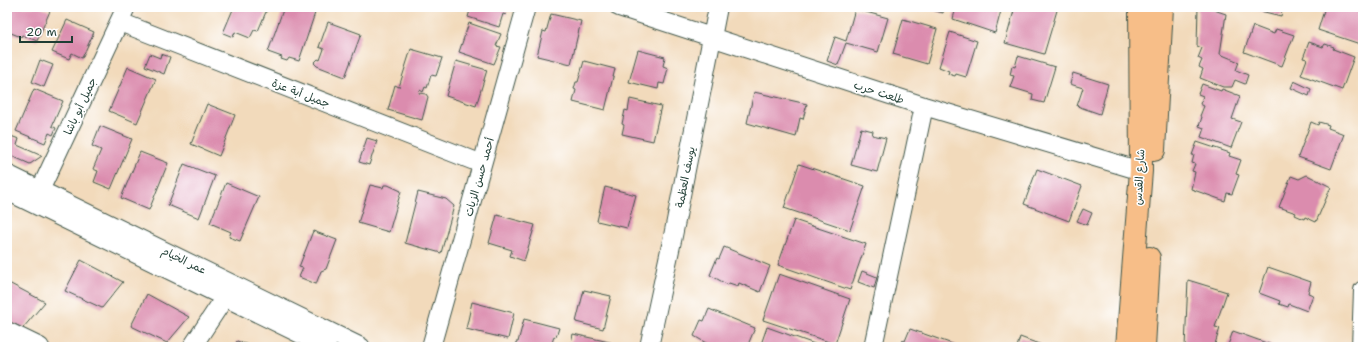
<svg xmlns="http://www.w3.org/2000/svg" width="1370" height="354" font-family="'Shantell Sans','Playpen Sans Arabic',sans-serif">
  <rect width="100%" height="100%" fill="#fff"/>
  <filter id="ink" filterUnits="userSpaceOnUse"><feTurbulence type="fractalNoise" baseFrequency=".025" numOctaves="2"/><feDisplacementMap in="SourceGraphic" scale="8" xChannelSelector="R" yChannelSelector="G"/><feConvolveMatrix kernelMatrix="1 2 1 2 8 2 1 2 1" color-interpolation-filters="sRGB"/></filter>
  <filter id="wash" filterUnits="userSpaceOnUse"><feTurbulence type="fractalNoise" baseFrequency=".012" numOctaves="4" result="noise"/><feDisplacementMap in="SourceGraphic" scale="16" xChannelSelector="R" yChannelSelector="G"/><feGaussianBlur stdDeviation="0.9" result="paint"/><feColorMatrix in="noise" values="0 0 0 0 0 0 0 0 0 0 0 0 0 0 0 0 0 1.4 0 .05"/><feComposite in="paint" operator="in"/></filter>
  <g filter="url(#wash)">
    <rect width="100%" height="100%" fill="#f2dabb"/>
    <g id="blocks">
      <path fill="#db8cae" d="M10,7H39L50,11L37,41L22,35L21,37L11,33L7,34V14Z
        M234,7H268L258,31L254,30L250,38L235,32L233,37L223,33Z
        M284,7H317L299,61L289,58L287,61L281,59L282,57L268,52Z
        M471,7H508L506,15L503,14L499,27L468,17Z
        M933,7H944L943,13L932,10Z
        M956,7H1002L995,33L953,19Z
        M1015,7H1058L1044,54L1005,43Z
        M1198,7H1205L1226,14L1220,54L1239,62L1236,70L1248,75L1245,84L1235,80L1232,87H1223L1200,78L1203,69L1199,67L1202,60L1198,58L1202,48L1197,46Z
        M1252,7H1283L1281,16L1252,9Z
        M1325,7H1348L1363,12L1361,33L1363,34V45L1318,30Z
        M855,9L888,18L878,52L846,43L838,65L827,61L835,37L846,41Z
        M551,14L581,21L571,64L537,56L543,31L546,32Z
        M903,19L937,29L927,64L893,54Z
        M67,20L94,32L82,58L72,53L69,59L52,52Z
        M328,22L361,34L345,77L317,66L314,63L318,59L320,60L324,49L319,47Z
        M469,23L501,34L496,46L501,47L494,64L459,52Z
        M1253,26L1274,34L1276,29L1294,35L1282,66L1244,52Z
        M950,32L977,41L966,77L956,74L955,76L948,74L949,71L939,67Z
        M1309,42L1323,47L1325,44L1334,47L1333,49L1354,57L1342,90L1301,75L1307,59L1303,58Z
        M411,49L442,58L436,76L431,75L427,88L425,87L423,92L420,90L419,93L426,94L428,97L422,120L388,110L395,85L399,87Z
        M638,50L665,57L663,66L668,68L664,84L659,83L658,89L629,82Z
        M150,54L160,58L161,54L170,57L164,74L145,66Z
        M1018,56L1055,67L1044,103L1032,100L1033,94L1010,87L1014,76L1010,75L1012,66L1015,67Z
        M40,60L53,65L44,87L32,82Z
        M456,61L487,70L476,106L446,96Z
        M584,61L615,69L605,110L573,102L576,90L574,89L576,82H578Z
        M128,67L156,79L137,123L109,111Z
        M1073,73L1108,84L1100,114L1077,106L1083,88L1070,84Z
        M1294,81L1311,89L1309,96L1291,88Z
        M1202,84L1221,91L1222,89L1240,96L1232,119L1241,122L1231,148L1201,137L1204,128L1199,126L1202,117L1200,116L1204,106L1200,104L1203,96L1198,94Z
        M34,89L63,101L52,126L56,128L53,135L49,133L45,143L16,131Z
        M754,92L807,104L803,119L800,118L796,137L747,123Z
        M630,99L661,106L653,141L622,134L624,125L622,124L625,110L628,111Z
        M207,104L235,115L219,156L191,144Z
        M1311,122L1318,125L1319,122L1329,125L1328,128L1344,134L1331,169L1298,157Z
        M100,126L132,139L111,189L94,182L98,171L93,169L101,150L92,146Z
        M861,128L873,131L872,135L886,138L877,172L851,165Z
        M8,135L19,139L17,145L42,156L30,164L7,154Z
        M367,138L377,141L369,165L359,162Z
        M1197,142L1230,153L1229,156L1241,160L1236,174L1239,175L1232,194L1227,193L1225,201L1191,189L1195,172L1192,171L1195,164L1192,163L1194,155H1192Z
        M140,152L168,163L149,210L121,198Z
        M184,164L215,176L199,218L168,205Z
        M799,164L865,186L850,230L784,208Z
        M1037,169L1082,186L1069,221L1024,204Z
        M1307,175L1331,187L1316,222L1305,217L1304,219L1295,215L1296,213L1279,207L1291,176L1299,179Z
        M226,183L259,197L240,241L229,237L231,232L210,223Z
        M370,185L383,188L384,185H388L401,191L389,232L358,223Z
        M605,187L636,195L627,228L597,221Z
        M418,192L446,199L454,206L441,253L405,243Z
        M1083,209L1092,213L1087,225L1077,221Z
        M497,215L535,225L524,261L510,256L512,250L489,243Z
        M794,220L866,244L850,290L778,265Z
        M313,231L337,240L326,269L321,271L316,284L299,277L303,268L299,267Z
        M724,247L770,266L760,292L739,283L738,286L729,283L728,285L710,275L717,258L719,259Z
        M81,260L123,282L102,308L65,291Z
        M1268,267L1311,282L1308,293L1313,295L1307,311L1289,304L1288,307L1279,304L1280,301L1259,293Z
        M862,271L877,277L874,288L858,282Z
        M779,274L850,299L835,344L763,320Z
        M1188,280L1227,292L1215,327L1220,328L1214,347H1185Z
        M7,282L45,302L23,328L7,321Z
        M584,290L611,296L603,329L576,322Z
        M147,294L189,317L167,343L131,326Z
        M472,302L514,313L508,339L466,329Z
        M709,309L755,328L747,347H728L724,345L723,347H719L713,345V347L694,336L701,320L704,321Z
        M524,319L559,328L556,337L554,336L551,347H515L516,342H518Z
        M767,327L823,347H760Z
        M910,329L961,347H900L903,340L905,341Z
        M1233,331L1272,345V347H1231L1228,345Z
        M573,334L623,345L622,347H570Z
        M1020,337L1047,347H1017Z
        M237,341L254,347H234Z"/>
    </g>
  </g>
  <g filter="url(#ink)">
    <use href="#blocks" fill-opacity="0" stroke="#3f5548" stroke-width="1"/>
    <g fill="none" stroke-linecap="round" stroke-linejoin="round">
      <g stroke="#3f5548" stroke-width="20">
        <path id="minor" d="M619,7L924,106L1141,171
          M120,22L482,164
          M7,174L361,347
          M7,191L327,347
          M35,201L126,7
          M7,331L40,347
          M192,347L231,288
          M431,347L526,7
          M649,347L673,236L718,7
          M873,347L924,106
          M1361,347L1363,290"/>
      </g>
      <g stroke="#3f5548" stroke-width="24">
        <path id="primary" d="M1154,150L1162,7
          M1127,347L1141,171L1140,7
          M1144,347L1149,258"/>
      </g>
      <use href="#minor" stroke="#fff" stroke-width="18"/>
      <use href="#primary" stroke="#f7be88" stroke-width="22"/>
    </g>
  </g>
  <g text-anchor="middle" stroke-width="3" stroke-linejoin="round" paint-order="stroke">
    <g font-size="11" fill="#1f3d34" stroke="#fff">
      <text transform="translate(879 92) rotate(18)" y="4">طلعت حرب</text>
      <text transform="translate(301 93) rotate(21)" y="4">جميل أبة عزة</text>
      <text transform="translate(80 106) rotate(-65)" y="4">جميل أبو باشا</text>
      <text transform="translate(479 177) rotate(-74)" y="4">أحمد حسن الزيات</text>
      <text transform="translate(685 177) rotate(-79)" y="4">يوسف العظمة</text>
      <text transform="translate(1139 177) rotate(-87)" y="4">شارع القدس</text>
      <text transform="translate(184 260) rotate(26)" y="4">عمر الخيام</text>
    </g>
  </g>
  <rect width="1370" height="354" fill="none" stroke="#fff" stroke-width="24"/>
  <path d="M20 36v6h52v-6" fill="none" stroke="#1f3d34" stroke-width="2"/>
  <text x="26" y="36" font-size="12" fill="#1f3d34" stroke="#ffffff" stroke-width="3" paint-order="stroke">20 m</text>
</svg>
